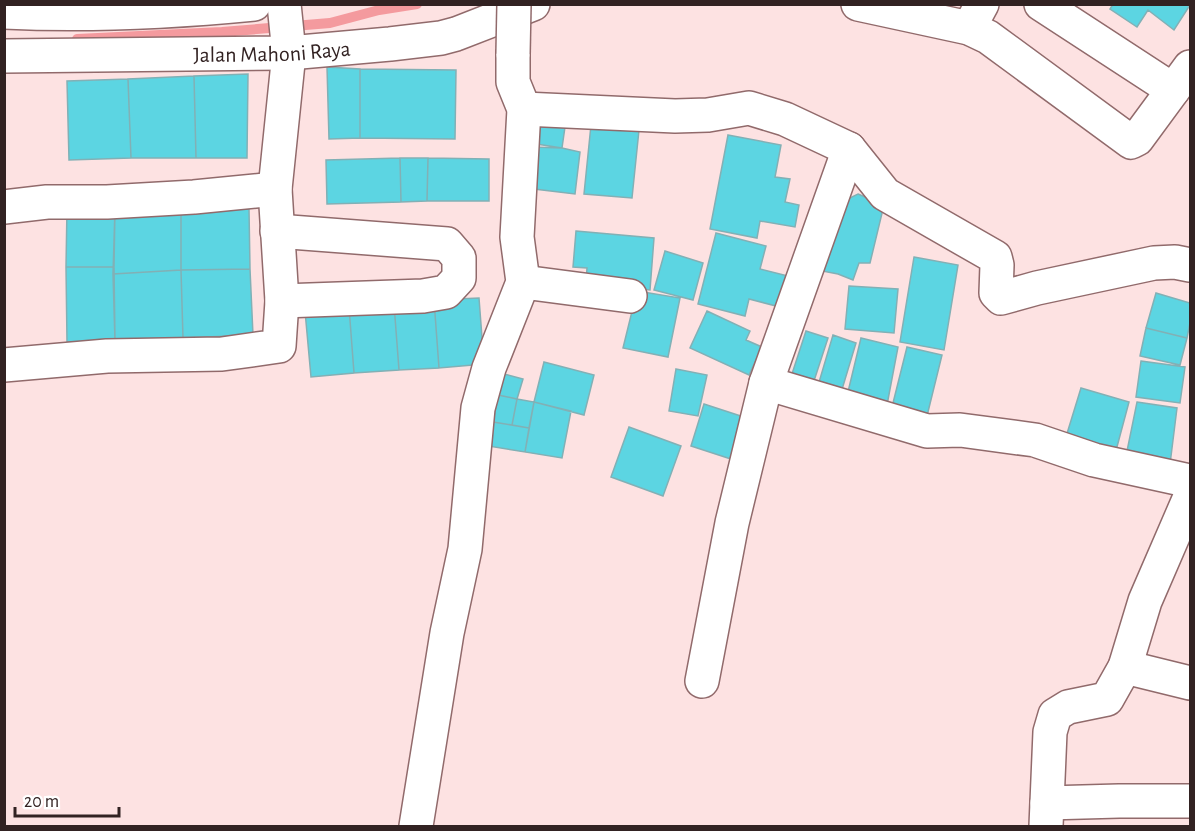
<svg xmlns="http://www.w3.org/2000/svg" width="1195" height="831" font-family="'Alegreya Sans',sans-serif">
  <rect width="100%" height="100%" fill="#fde2e2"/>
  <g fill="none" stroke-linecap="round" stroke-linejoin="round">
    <path stroke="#f49a9e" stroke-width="10" d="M77,39L222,32L330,23L379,10L417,4"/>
  </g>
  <path fill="#5cd5e2" stroke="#82b0b5" stroke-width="1.5" d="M1113,4H1190V5L1174,30L1148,10L1137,27L1110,9Z
    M327,67L360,69V138L329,139Z
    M360,69L456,70L455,139L360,138Z
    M248,74L247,158H196L194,76Z
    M194,76L196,158H131L128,79Z
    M128,79L131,158L69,160L67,81Z
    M534,115L566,120L562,148L530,143Z
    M591,125L639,130L632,198L584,194Z
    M728,135L781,145L775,177L790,179L785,202L799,205L795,227L760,221L757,238L710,229Z
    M531,147L562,148L580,152L575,194L526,188Z
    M400,158H428L427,201L401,202Z
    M400,158L401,202L327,204L326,160Z
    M428,158L489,159V201H427Z
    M858,194L884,205L870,263H859L853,280L838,274L822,271L829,208Z
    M67,208L115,209L114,267H66Z
    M115,209H181V270L113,274Z
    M181,209H249L250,269L181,270Z
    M576,231L654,238L650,290L586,283L587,268L573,267Z
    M716,233L766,246L760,269L788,276L780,307L749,299L745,316L698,304Z
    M665,251L703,263L693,300L654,290Z
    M914,257L958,265L944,350L900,342Z
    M66,267H114L115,341L67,342Z
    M250,269L253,335L183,338L181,270Z
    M181,270L183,338L115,341L113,274Z
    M849,286L898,289L894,333L845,329Z
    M637,291L680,298L668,357L623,348Z
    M1156,293L1190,303V323L1187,338L1146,328Z
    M479,298L484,364L439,368L434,300Z
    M434,300L439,368L399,370L394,304Z
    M394,304L399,370L354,373L349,307Z
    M349,307L354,373L311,377L305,311Z
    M707,311L750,331L746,340L762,347L749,375L690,348Z
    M1146,328L1187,338L1180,365L1140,356Z
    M806,331L828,338L811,390L789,383Z
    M833,335L856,343L840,396L817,389Z
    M861,338L898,347L887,405L847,396Z
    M907,347L942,355L926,420L891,411Z
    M1141,361L1185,367L1180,403L1136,397Z
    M544,362L594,375L584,415L534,402Z
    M676,369L707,375L698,416L669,411Z
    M504,374L523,379L517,399L498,395Z
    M1081,388L1129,402L1114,458L1065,440Z
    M498,395L517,399L512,425L493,422Z
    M517,399L534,402L529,428L512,425Z
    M534,402L571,411L562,458L525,452Z
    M1137,402L1177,408L1170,464L1126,456Z
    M704,404L750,419L737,461L691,446Z
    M493,422L529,428L525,452L488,446Z
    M629,427L681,446L663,496L611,477Z"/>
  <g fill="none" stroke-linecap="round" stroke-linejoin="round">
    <g stroke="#916a6b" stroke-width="36">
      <g id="minor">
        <path d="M858,4L969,28L988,37L1131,142L1137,139L1190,67"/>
        <path d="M1041,4L1173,90"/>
        <path d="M4,12C87,16 172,12 254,4"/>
        <path d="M969,28L982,4"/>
        <path id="s1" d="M4,56L289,53L390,44L441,38L456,34L533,4"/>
        <path d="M524,109L675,116L708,115L749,108L785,119L849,149L885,194L995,257L997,265L996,293L1001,298L1037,288L1154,263L1175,262L1190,265"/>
        <path d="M4,207L47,202H107L194,197L275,189"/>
        <path d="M277,231L447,244L459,258V278L446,292L423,296L282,301"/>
        <path d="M523,282L630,296"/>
        <path d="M4,365L107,356L222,354L279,346L282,301L275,189L289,53L284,4"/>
        <path d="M766,383L927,431L960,430L1035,440L1094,460L1190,481"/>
        <path d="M1125,667L1190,683"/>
        <path d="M702,681L732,523L766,383L849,149"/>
        <path d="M1047,803L1119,801H1190"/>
        <path d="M416,826L447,633L465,549L478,408L489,368L523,282L517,237L524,109L513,82V54"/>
        <path d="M1046,826L1050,732L1055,715L1068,707L1107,699L1125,667L1145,601L1190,497"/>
      </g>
    </g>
    <use href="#minor" stroke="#fff" stroke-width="33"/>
    <g stroke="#916a6b" stroke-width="36" stroke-linecap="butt">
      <path id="minor-bridge" d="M513,54L514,4"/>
    </g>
    <use href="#minor-bridge" stroke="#fff" stroke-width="33"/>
  </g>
  <g text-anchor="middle" stroke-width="6" stroke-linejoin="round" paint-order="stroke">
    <g font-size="22" fill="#322222" stroke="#fff">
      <text dy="8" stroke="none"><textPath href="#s1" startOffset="268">Jalan Mahoni Raya</textPath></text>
    </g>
  </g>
  <rect width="1195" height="831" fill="none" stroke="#322222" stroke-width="12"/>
  <path d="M15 807v9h104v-9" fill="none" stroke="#322222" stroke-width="3"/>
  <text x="24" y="807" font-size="18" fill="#322222" stroke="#ffffff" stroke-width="4.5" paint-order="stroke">20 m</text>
</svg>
